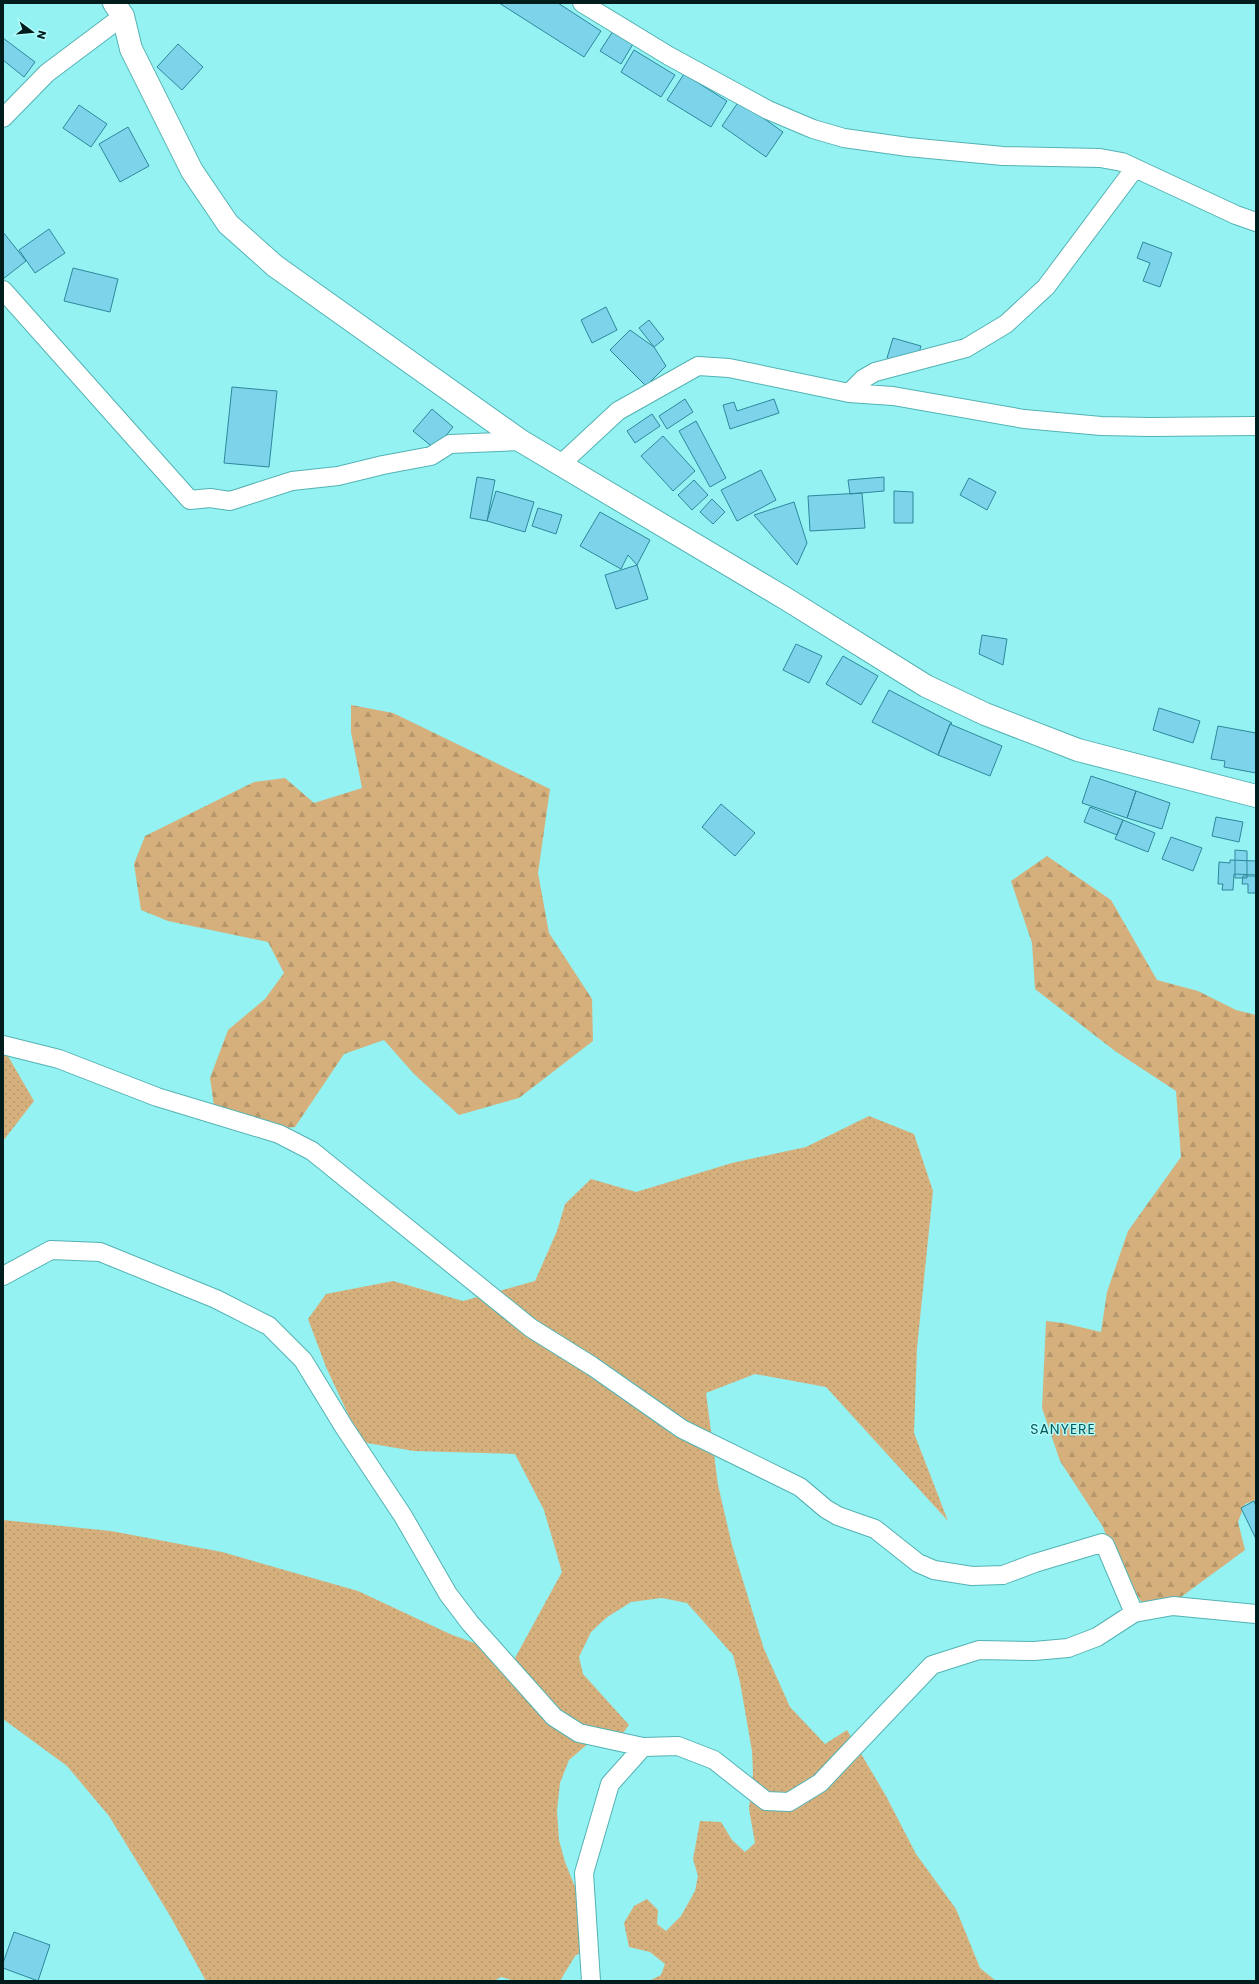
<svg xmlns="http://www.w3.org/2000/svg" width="1259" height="1984" font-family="Poppins,sans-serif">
  <defs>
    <pattern id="grass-dots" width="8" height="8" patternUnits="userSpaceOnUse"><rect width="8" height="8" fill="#d5b07c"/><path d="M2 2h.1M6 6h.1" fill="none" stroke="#b5976b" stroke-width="1.8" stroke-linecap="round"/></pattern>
    <pattern id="forest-firs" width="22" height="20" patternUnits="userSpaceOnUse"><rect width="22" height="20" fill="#d5b07c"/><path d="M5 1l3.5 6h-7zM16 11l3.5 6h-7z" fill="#b5976b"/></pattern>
  </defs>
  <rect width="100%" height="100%" fill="#94f2f2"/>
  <path fill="url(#grass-dots)" d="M3,1051H5L34,1101L3,1141Z
    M869,1116L914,1134L933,1191L917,1348L914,1433L948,1521L826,1387L755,1374L706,1393L718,1485L732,1545L764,1649L790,1707L825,1744L847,1730L886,1796L916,1854L956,1909L980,1968L996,1981H649L661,1975L665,1964L650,1952L629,1947L624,1923L634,1906L647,1899L658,1910L657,1924L666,1931L681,1916L695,1891L698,1876L693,1859L700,1821L721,1822L732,1840L745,1852L755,1843L749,1809L753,1773L752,1751L740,1682L733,1655L687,1603L662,1598L631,1602L606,1618L591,1632L579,1657L583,1674L629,1725L611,1749L590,1742L569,1760L560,1783L557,1811L559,1840L565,1862L575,1887L588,1948L575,1956L560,1981H515L501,1977L494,1981H206L169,1914L109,1816L67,1766L3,1719V1520L111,1531L222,1552L358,1591L450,1634L515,1658L562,1572L544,1510L515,1454L414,1451L361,1442L326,1367L308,1319L326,1294L393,1281L463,1301L535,1281L557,1231L565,1204L591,1179L636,1192L732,1163L806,1147Z"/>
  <path fill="url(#forest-firs)" d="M351,705L393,713L550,789L538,873L549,933L592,999L593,1041L519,1098L459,1115L414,1074L384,1040L344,1054L295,1127L242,1133L216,1120L210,1078L228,1030L265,999L284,973L268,942L168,921L141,910L134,864L145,836L254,782L285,778L314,803L362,788L351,732Z
    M1047,856L1111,900L1157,980L1198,991L1236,1010L1256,1015V1500L1245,1504L1238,1522L1245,1550L1151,1619L1112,1551L1103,1527L1060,1461L1042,1408L1046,1321L1063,1323L1101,1332L1107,1292L1128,1231L1181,1157L1176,1091L1115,1051L1035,989L1032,943L1011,881Z"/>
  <path fill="#7dd4ea" stroke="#2c889d" d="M499,3H558L601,31L584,57Z
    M613,31L633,44L621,64L600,51Z
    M3,38L35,62L24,77L3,60Z
    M178,44L203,67L182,90L157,67Z
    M634,50L675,75L661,97L621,72Z
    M684,74L727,101L711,127L667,100Z
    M739,101L783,132L766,157L722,126Z
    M79,105L107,124L91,147L63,128Z
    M128,127L149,166L120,182L99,144Z
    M49,229L65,253L35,273L19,250Z
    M3,232L26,261L3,279Z
    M1143,242L1172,253L1160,287L1143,281L1150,263L1137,258Z
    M73,268L118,279L110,312L64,301Z
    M606,307L617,330L592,343L581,320Z
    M649,320L664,339L654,347L639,328Z
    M630,330L654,347L666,366L646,386L610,350Z
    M893,338L921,346L915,367L887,358Z
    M232,387L277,391L269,467L224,463Z
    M685,399L693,412L667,429L659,416Z
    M774,399L779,413L730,429L723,405L734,402L737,411Z
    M432,409L453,427L435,449L413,431Z
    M652,414L660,426L635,443L627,431Z
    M696,421L726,478L710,487L679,431Z
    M663,436L695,471L673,491L641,456Z
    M761,470L776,500L737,521L721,490Z
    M477,477L495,480L487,521L470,518Z
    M884,477V491L850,494L848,480Z
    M969,478L996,492L987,510L960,495Z
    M694,480L708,495L692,510L678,495Z
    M496,491L534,502L525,532L487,521Z
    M894,491L913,492V523H894Z
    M862,493L865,528L810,531L808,496Z
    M712,499L725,512L713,524L700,512Z
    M794,502L807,543L797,565L754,515Z
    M538,508L562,515L556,534L532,526Z
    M600,512L650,540L637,565L628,555L621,569L580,546Z
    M637,565L648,599L616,609L605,575Z
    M982,635L1007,639L1003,665L979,654Z
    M796,644L822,656L809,683L783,670Z
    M843,656L878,676L861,705L826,684Z
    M889,690L952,723L950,724L938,755L872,722Z
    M1159,708L1200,721L1193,743L1153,730Z
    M950,724L1002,746L990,776L938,755Z
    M1218,726L1256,733V773L1224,767L1225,761L1211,759Z
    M1091,776L1136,791L1127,818L1082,803Z
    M1136,791L1170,803L1162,829L1127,818Z
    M721,804L755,833L735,856L702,827Z
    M1090,807L1123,820L1117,835L1084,822Z
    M1216,817L1243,822L1239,842L1212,836Z
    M1123,820L1155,833L1148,852L1115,839Z
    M1171,837L1202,848L1193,871L1162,859Z
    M1235,850L1247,851V878H1235Z
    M1230,860L1256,861V875L1234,874L1233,890H1222L1223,884H1218L1219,862L1230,863Z
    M1243,876H1256V893H1248V884H1242Z
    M1254,1501L1256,1506V1539L1241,1508Z
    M14,1932L50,1945L38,1981L3,1968V1963Z"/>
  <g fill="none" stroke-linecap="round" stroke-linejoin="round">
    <g stroke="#54b2b3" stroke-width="20">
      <path id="street" d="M582,3L669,56L768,110L813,129L844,138L908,147L1003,156L1100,158L1122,162L1236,215L1256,222
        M3,118L47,73L123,16
        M3,290L190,500L210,498L230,501L292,481L338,476L383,465L431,456L450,444L521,441
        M849,393L863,379L875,372L966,348L1006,324L1046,287L1135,168
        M561,464L618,411L698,366L729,368L849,393L893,396L1024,419L1101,426L1150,427L1256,426
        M3,1045L59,1059L157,1097L279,1134L312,1151L531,1328L592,1366L682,1429L800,1487L826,1509L838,1516L875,1529L918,1563L934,1570L972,1576L1003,1575L1035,1563L1102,1543L1105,1545L1134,1613
        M3,1276L51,1250L100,1252L216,1299L269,1326L303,1360L344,1427L403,1516L448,1594L470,1623L554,1717L579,1733L643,1747
        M591,1981L584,1873L610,1784L643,1747L678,1746L714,1760L766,1801L789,1802L820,1783L932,1665L979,1650L1034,1651L1068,1648L1097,1637L1134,1613L1173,1606L1256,1614"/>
    </g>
    <g stroke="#54b2b3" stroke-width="24">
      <path id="secondary" d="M114,3L123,16L131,49L192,171L228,224L275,266L521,441L788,600L926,686L985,714L1078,750L1256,796"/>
    </g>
    <use href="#street" stroke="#fff" stroke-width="18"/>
    <use href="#secondary" stroke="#fff" stroke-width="22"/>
  </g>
  <g text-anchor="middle" stroke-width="3" stroke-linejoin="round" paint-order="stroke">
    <g font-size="14" letter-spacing="1" fill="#065c5d" stroke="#b3fcfc">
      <text x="1063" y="1434">SANYERE</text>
    </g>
  </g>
  <rect width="1259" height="1984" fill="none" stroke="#001c1c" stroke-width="8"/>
  <g transform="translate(32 32) rotate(106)" stroke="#b3fcfc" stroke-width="3" paint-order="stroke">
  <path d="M0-3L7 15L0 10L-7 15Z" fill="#001c1c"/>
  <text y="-6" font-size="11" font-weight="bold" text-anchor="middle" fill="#001c1c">N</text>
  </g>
</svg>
